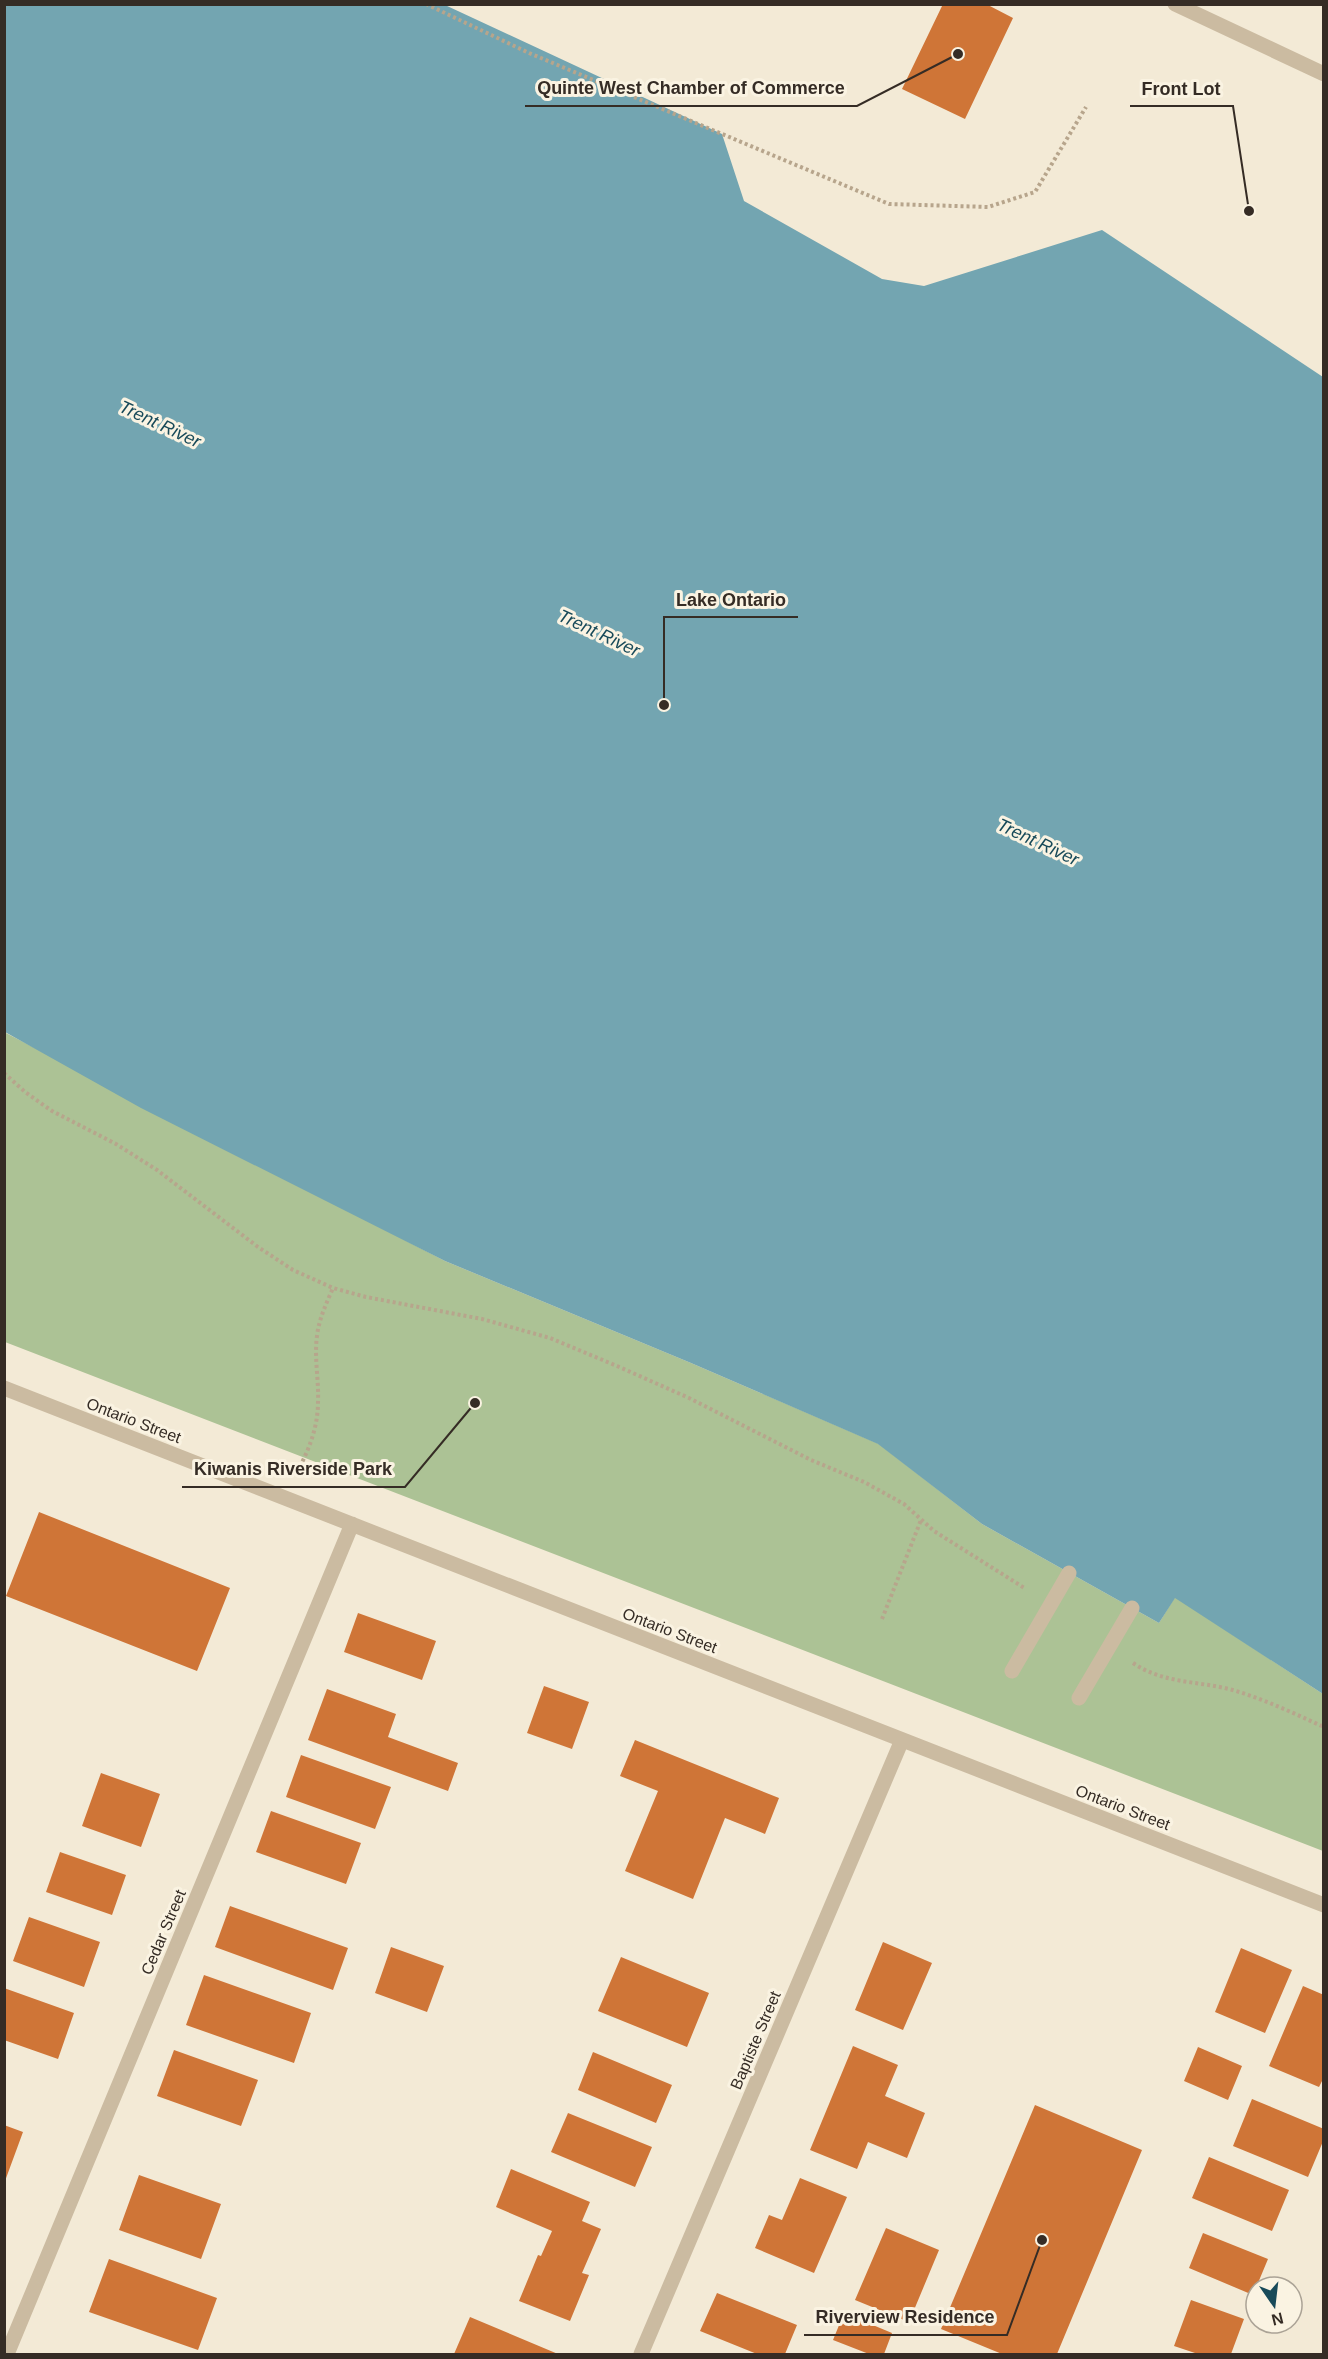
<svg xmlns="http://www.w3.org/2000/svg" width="1328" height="2359" font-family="Arial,sans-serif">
  <rect width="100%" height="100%" fill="#f3ead6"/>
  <path fill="#acc295" d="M4,1032L445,1261L691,1363L879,1444L982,1524L1159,1623L1175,1597L1323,1694V1851L5,1342Z"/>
  <path fill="#73a5b1" d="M5,5H445L722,134L744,201L882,279L924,286L1102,230L1323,377V1694L1175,1598L1159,1623L982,1524L878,1444L691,1363L445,1261L141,1108L5,1032Z"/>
  <path fill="#cf7537" d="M943,4H986L1013,18L965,119L902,89Z
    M39,1512L230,1588L197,1671L6,1596Z
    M358,1613L436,1641L422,1680L344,1652Z
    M544,1686L589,1702L572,1749L527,1733Z
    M327,1689L396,1714L388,1737L458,1763L448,1791L308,1740Z
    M635,1740L779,1798L765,1834L725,1818L693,1899L625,1871L658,1791L620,1776Z
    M301,1755L391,1787L375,1829L286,1797Z
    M101,1773L160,1794L141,1847L82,1826Z
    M271,1811L361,1843L346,1884L256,1852Z
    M60,1852L126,1875L112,1915L46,1892Z
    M230,1906L348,1948L333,1990L215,1947Z
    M29,1917L100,1942L84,1987L13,1961Z
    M883,1942L932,1963L903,2030L855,2010Z
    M391,1947L444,1966L427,2012L375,1993Z
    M1241,1948L1292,1970L1265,2033L1215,2012Z
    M621,1957L709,1993L687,2047L598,2011Z
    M204,1975L311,2013L294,2063L186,2025Z
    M1303,1986L1324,1995V2077L1319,2087L1269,2066Z
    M4,1988L74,2013L58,2059L4,2040Z
    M853,2046L898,2065L885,2096L925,2113L907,2158L868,2142L857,2169L810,2150Z
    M1198,2047L1242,2066L1228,2100L1184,2081Z
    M174,2050L258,2080L241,2126L157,2096Z
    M593,2052L672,2085L656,2123L578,2090Z
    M1252,2099L1324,2129V2139L1308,2177L1233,2146Z
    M1035,2105L1142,2150L1057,2354H1002L941,2329Z
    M568,2113L652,2147L635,2187L551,2152Z
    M4,2125L23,2132L5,2181H4Z
    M1209,2157L1289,2190L1272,2231L1192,2198Z
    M511,2169L590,2202L582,2221L601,2229L582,2273L589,2275L570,2321L519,2301L538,2255L541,2256L552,2231L496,2207Z
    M139,2175L221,2204L201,2259L119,2230Z
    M800,2178L847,2197L814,2273L755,2248L769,2215L782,2220Z
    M886,2228L939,2250L909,2322L855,2300Z
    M1203,2233L1268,2259L1253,2295L1189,2268Z
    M109,2259L217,2298L198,2350L89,2312Z
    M717,2293L797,2325L785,2354H757L700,2331Z
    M1191,2300L1244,2319L1231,2354H1198L1174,2346Z
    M844,2313L892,2333L884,2354H869L833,2340Z
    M470,2317L558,2354H454Z"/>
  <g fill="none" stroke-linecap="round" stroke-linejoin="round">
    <path stroke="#b7a58c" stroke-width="4" stroke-dasharray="3 3" stroke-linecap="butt" d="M426,4L529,53L889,204L988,207L1035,192L1086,107
      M4,1073L25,1092L52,1111L116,1144L157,1170L258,1247L293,1270L333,1288L366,1297L482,1319L550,1338L617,1366L689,1398L811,1460L864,1482L904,1504L934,1531L1026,1589
      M297,1472C309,1450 318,1427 318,1402C319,1380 314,1358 317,1336C319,1319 326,1304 333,1288
      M882,1619L921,1520
      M1133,1663C1162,1683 1196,1681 1229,1689C1262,1698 1293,1713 1324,1727"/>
    <path stroke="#cbbba1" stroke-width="15" d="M1012,1671L1069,1573
      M1079,1698L1132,1608"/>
    <path stroke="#cbbba1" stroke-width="15" d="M4,1388L1324,1905
      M7,2354L352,1524
      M641,2354L902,1740"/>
    <path stroke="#cbbba1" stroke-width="15" d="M1175,4L1324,74"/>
  </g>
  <g text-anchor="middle" stroke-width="6" stroke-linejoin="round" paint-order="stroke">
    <g font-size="16" fill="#352c25" stroke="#faf3e2">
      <text transform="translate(134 1420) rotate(21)" y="6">Ontario Street</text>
      <text transform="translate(670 1630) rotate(21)" y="6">Ontario Street</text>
      <text transform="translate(1123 1807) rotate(21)" y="6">Ontario Street</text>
      <text transform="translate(163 1932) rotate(-67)" y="6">Cedar Street</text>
      <text transform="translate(755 2040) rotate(-67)" y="6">Baptiste Street</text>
    </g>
    <g font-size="18" font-style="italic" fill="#184a59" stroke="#faf3e2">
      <text transform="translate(160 424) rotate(25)" y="6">Trent River</text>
      <text transform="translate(599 633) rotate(25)" y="6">Trent River</text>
      <text transform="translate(1038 842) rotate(25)" y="6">Trent River</text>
    </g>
  </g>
  <path fill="none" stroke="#352c25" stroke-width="2" d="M958 54L857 106H525M1249 211L1233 106H1130M664 705L664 617H798M475 1403L405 1487H182M1042 2240L1007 2335H804"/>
  <g fill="#352c25" stroke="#faf3e2" stroke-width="2">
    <circle cx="958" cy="54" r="6"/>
    <circle cx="1249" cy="211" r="6"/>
    <circle cx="664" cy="705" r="6"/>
    <circle cx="475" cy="1403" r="6"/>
    <circle cx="1042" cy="2240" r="6"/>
  </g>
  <g font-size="18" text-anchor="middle" font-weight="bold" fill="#352c25" stroke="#faf3e2" stroke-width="6" stroke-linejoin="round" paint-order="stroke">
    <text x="691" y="94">Quinte West Chamber of Commerce</text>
    <text x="1181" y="95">Front Lot</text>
    <text x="731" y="606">Lake Ontario</text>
    <text x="293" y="1475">Kiwanis Riverside Park</text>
    <text x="905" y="2323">Riverview Residence</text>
  </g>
  <rect width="1328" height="2359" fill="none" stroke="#352c25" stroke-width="12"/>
  <g transform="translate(1274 2305) rotate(166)"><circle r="28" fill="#faf3e2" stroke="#aba396" stroke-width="1.5"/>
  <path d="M0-4.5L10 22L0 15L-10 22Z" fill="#184a59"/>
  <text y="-9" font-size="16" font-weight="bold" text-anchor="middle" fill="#352c25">N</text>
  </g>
</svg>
